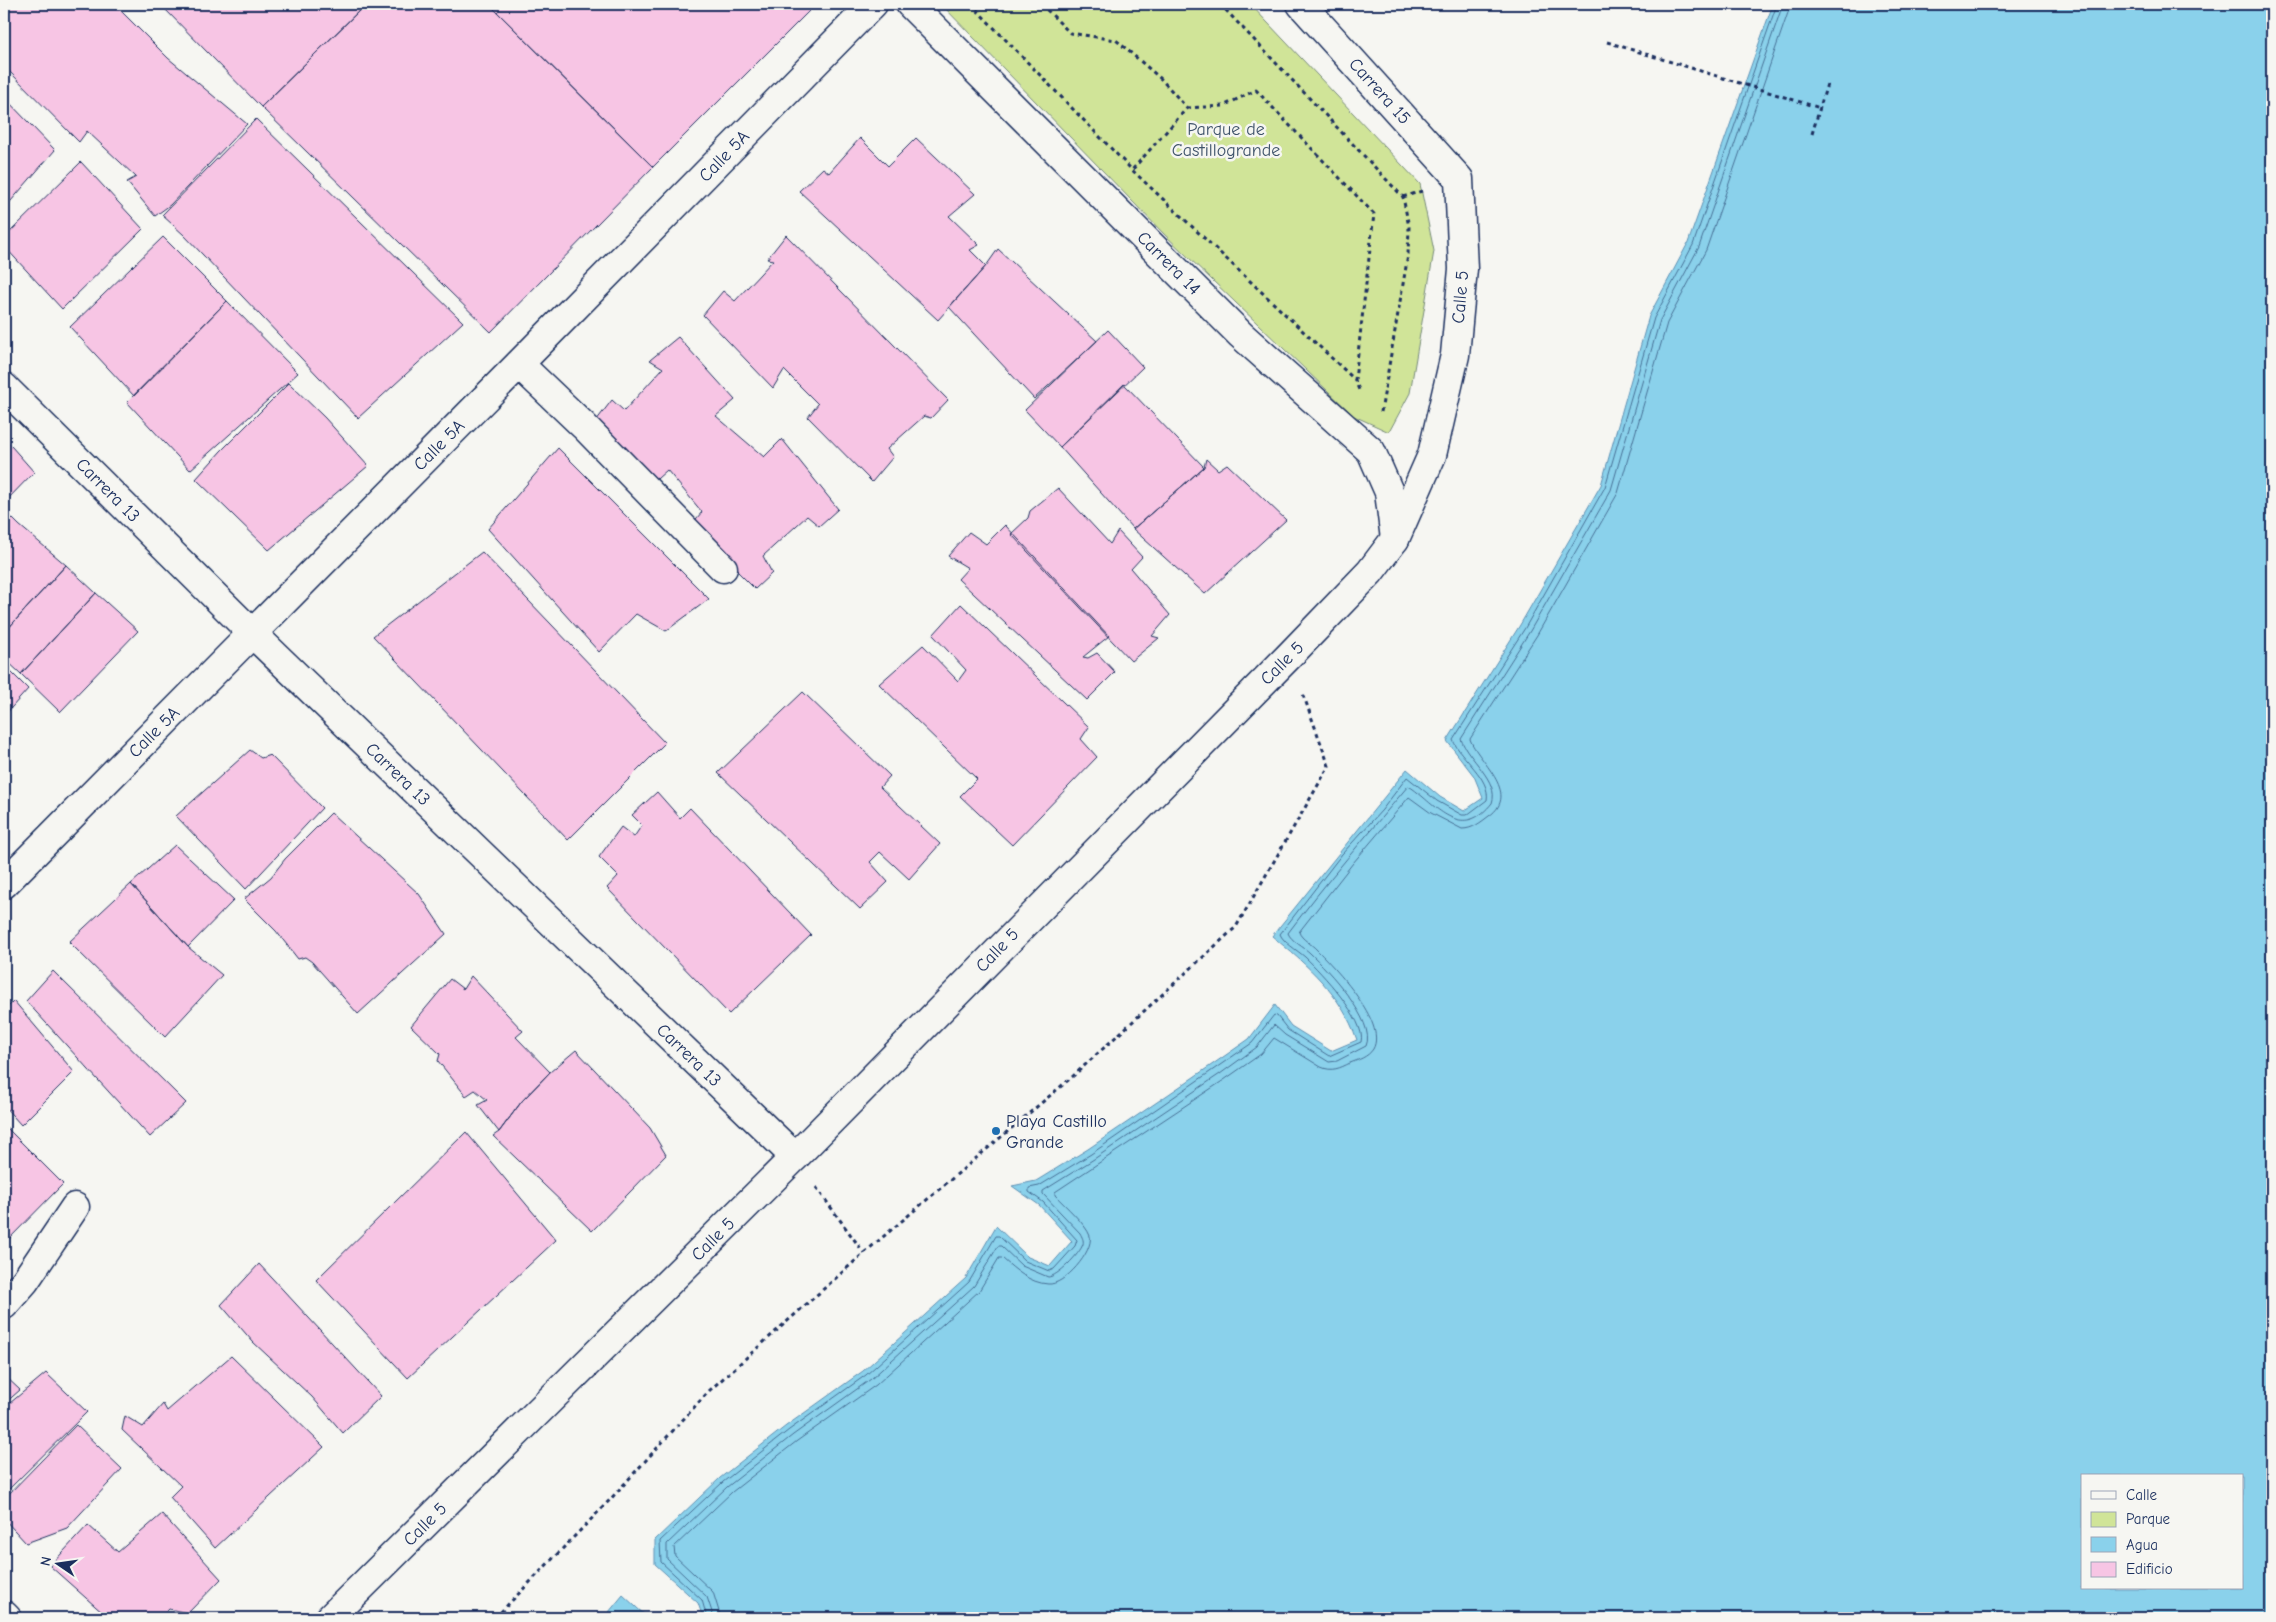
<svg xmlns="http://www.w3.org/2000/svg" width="2276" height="1622" font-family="'Comic Neue',sans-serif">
  <rect width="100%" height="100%" fill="#f6f6f2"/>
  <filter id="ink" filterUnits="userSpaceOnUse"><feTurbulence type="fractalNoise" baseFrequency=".02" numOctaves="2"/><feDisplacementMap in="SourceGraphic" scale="10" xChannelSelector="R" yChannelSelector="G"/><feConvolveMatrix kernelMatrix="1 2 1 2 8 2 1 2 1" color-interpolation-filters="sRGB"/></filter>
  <g filter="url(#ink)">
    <path fill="#d0e498" stroke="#768a7b" d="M941,4H1250L1420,184L1434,251L1410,393L1389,432L1354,416L1164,234Z"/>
    <path fill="#8ad1eb" stroke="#5e90b3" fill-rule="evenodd" d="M1773,4H2272V1618H703L698,1603L655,1564V1540L720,1478L786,1426L863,1371L966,1278L996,1226L1028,1257L1050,1266L1072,1241L1039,1205L1012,1186L1036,1181L1088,1149L1213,1064L1249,1039L1275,1005L1291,1026L1331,1051L1357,1040C1342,995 1307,965 1272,936L1407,769L1440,797L1464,811L1483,798L1474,776L1447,741L1520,625L1601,485L1649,316L1688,243ZM2082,1476H2242V1588H2082Z
      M623,1595L648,1618H604Z"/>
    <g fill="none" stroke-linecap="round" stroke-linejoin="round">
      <path stroke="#477096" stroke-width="1" d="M707,1618L702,1600L661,1562L660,1541L723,1482L789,1430L866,1375L969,1282L996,1236H999L1025,1261L1049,1271L1054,1269L1075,1246L1077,1240L1043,1202L1029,1192V1188L1039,1186L1091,1154L1252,1043L1274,1015L1277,1016L1288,1030L1329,1056L1361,1042C1367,1021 1320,971 1305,957C1297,950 1283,942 1280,934L1342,854L1382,810L1407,777L1437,801L1462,815H1467L1487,800C1491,778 1460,758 1453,740L1525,628L1605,487L1654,318L1693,245L1777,4
        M714,1618L707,1597L667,1559V1544L727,1487L793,1435L871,1379L974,1286L998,1246H1001L1022,1266L1048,1277C1057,1277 1080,1254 1083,1244C1084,1240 1082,1237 1080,1233L1043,1194V1191L1094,1159L1220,1074L1257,1047L1274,1025L1285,1035L1329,1062L1337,1061L1366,1046C1377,1022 1327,969 1310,953C1304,947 1291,941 1288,933C1326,882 1367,835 1408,786C1413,788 1418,793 1423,797C1447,818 1467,834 1492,803C1500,781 1467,758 1461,739L1530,631L1611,490L1660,320L1699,247L1783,4
        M721,1618L713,1592L675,1556L674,1547L732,1492L797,1441L876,1385L979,1291L999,1258H1002C1015,1270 1030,1283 1048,1284C1064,1286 1094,1251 1090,1236C1086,1224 1064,1205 1055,1195V1192L1224,1080L1261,1054L1274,1038L1321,1067C1332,1072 1340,1068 1350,1063C1358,1060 1368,1057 1373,1049C1388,1023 1334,967 1317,950C1312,944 1301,939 1299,932L1353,863L1409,797L1431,813L1462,829C1473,829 1481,822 1489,816C1522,793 1477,760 1470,739L1537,635L1618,493L1667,323L1706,250L1791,4"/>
    </g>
    <path fill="#f7c5e4" stroke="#1b2f5e" d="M4,4H114L168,58L247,124L170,205L155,216L127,182L136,177L87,131L79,142L4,66Z
      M160,4H366L261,107Z
      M366,4H489L653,167L491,332L261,107Z
      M489,4H816L653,167Z
      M4,97L55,150L4,209Z
      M256,119L463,322L358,418L184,235L162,215Z
      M860,138L888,166L916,138L975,194L949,216L979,245L970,250L986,266L938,320L799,191L823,168L829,173Z
      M81,162L143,229L62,309L4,246V238Z
      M786,235L948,400L931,418L924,416L887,449L893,457L872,482L808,417L818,404L784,370L773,388L703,315L723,291L735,301L773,260L767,259Z
      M163,237L227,301L134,396L70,327Z
      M998,249L1097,341L1034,399L949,307L986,266Z
      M227,301L298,373L190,470L127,402Z
      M1108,330L1143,367L1060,447L1025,410Z
      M678,337L735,400L716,416L764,457L782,439L838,509L819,526L807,516L763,556L772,573L755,589L691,525L702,512L667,470L648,487L593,425L612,400L624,411L663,368L650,360Z
      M289,383L325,418L368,466L269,550L196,479L221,451Z
      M1124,384L1204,467L1133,529L1060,447Z
      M4,438L34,472L4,503Z
      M558,448L709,599L666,631L636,614L599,652L488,529Z
      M1206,459L1218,470L1227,464L1286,520L1205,594L1133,529L1204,467Z
      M1058,488L1110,544L1118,531L1142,557L1131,569L1170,615L1152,636L1159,638L1131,661L1011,534L1028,518L1030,511Z
      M4,510L19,525L66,565L4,633Z
      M1005,525L1109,636L1083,657L1088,658L1097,653L1115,672L1087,700L958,579L968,568L948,556L969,532L986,544Z
      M482,552L665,743L568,840L373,636Z
      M66,565L96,593L21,674L4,658V633Z
      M96,593L138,631L60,712L21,674Z
      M961,604L1089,727L1081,739L1097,757L1012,845L960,796L977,779L879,684L923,645L958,681L966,670L933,635Z
      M4,665L28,689L4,716Z
      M803,692L890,776L880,787L940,844L909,879L880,852L870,862L888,882L860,909L718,773Z
      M250,750L261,758L270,755L322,808L246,889L176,816Z
      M657,792L680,818L690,808L811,935L729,1014L607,888L618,876L599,857L621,827L634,837L642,825L632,815Z
      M331,813L419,894L446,934L358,1014L312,962L305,957L298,959L276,931L244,899L271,877L285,859Z
      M175,845L234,900L188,947L131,884Z
      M131,884L188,947L222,975L165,1037L69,942Z
      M53,971L186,1103L150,1137L26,1001Z
      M471,976L523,1031L516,1037L550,1072L522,1101L499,1132L478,1105L487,1100L475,1090L466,1096L438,1061L440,1054L411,1026L450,979L463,989Z
      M14,1001L74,1072L21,1125L4,1106V1011Z
      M576,1050L650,1128L666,1155L592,1231L493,1136L499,1132L522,1101L550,1072Z
      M4,1125L63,1184L4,1244Z
      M466,1132L556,1240L408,1378L316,1280Z
      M259,1264L381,1396L343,1433L312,1397L253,1342L221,1305Z
      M231,1356L324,1447L215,1548L170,1497L181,1486L122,1430L125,1416L143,1427L163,1404L167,1411Z
      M46,1373L87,1412L4,1494V1408Z
      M4,1375L20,1390L4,1404Z
      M76,1425L122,1469L67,1528L26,1543L4,1519V1499Z
      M162,1514L221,1579L188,1613L169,1609L160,1618H122L104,1614L50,1566L88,1525L118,1552Z"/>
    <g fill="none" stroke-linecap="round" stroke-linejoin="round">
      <g stroke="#1b2f5e" stroke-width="31">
        <path id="minor" d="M1301,4L1459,179L1463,269L1455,355L1432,455L1395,539
          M519,364L584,426L723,568
          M4,387L252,633L795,1157
          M4,884L519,364L873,4
          M4,1305L25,1281L75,1207
          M4,1615L7,1618"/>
      </g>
      <g stroke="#1b2f5e" stroke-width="31">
        <path id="tertiary" d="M330,1618L795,1157L1290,655L1370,572L1395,539L1389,492L1371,451L1241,335L910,4"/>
      </g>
      <path stroke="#1b2f5e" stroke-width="3" stroke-dasharray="4 4" stroke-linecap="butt" d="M971,4L1132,170L1355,380L1359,390
        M1041,4L1070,33L1116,40L1161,79L1187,108L1132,170
        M1220,4L1403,197L1409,227L1408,255L1381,412
        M1607,42L1820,108
        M1187,108L1223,106L1256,90L1374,214L1355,380
        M1812,134L1827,84
        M1403,197L1422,191
        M816,1187L864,1253
        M495,1618L606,1504L710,1390L864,1253L1072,1077L1236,927L1329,766L1303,694"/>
      <use href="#minor" stroke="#f6f6f2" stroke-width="28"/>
      <use href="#tertiary" stroke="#f6f6f2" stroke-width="28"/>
    </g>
  </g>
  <circle fill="#1f6fb2" stroke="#f6f6f2" stroke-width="2" cx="996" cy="1131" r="5"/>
  <g text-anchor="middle" stroke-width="5" stroke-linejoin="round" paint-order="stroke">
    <g font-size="18" fill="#1b2f5e" stroke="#f6f6f2">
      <text transform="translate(1380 91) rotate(48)" y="6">Carrera 15</text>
      <text transform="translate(724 156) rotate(-46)" y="6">Calle 5A</text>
      <text transform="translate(1169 263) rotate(45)" y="6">Carrera 14</text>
      <text transform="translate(1460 297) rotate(-85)" y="6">Calle 5</text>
      <text transform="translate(439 445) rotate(-45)" y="6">Calle 5A</text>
      <text transform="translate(108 490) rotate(45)" y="6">Carrera 13</text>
      <text transform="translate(1282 663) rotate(-45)" y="6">Calle 5</text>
      <text transform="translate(154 732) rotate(-45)" y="6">Calle 5A</text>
      <text transform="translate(398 774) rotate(44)" y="6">Carrera 13</text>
      <text transform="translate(997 950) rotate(-46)" y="6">Calle 5</text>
      <text transform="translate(689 1055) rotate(44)" y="6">Carrera 13</text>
      <text transform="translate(713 1239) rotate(-45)" y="6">Calle 5</text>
      <text transform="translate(425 1524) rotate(-45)" y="6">Calle 5</text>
    </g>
    <g font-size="18" fill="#3f536a" stroke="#f6f6f2">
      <text x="1226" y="135">Parque de<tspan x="1226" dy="21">Castillogrande</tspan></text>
    </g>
    <g font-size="18" fill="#1b2f5e" stroke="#f6f6f2" text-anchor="start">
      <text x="1006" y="1127">Playa Castillo<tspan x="1006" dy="21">Grande</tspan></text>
    </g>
  </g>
  <rect width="2276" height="1622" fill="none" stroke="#f6f6f2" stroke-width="20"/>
  <rect x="10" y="10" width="2256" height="1602" fill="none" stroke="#1b2f5e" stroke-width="2" filter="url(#ink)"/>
  <rect x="2081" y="1474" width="162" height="115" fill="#f6f6f2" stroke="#9ea6b7"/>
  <rect x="2091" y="1491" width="25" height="8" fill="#f6f6f2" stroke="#9ea6b7"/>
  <text x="2126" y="1500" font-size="15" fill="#1b2f5e">Calle</text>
  <rect x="2091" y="1512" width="25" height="15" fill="#d0e498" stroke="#9ea6b7"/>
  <text x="2126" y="1524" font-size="15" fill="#1b2f5e">Parque</text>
  <rect x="2091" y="1537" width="25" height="15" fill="#8ad1eb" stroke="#9ea6b7"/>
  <text x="2126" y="1550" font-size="15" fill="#1b2f5e">Agua</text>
  <rect x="2091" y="1562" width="25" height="15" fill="#f7c5e4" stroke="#9ea6b7"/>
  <text x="2126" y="1574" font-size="15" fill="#1b2f5e">Edificio</text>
  <g transform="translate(58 1564) rotate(283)" stroke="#f6f6f2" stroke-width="4" paint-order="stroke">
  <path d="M0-4L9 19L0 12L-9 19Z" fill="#1b2f5e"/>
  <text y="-8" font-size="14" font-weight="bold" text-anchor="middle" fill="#1b2f5e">N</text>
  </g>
</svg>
